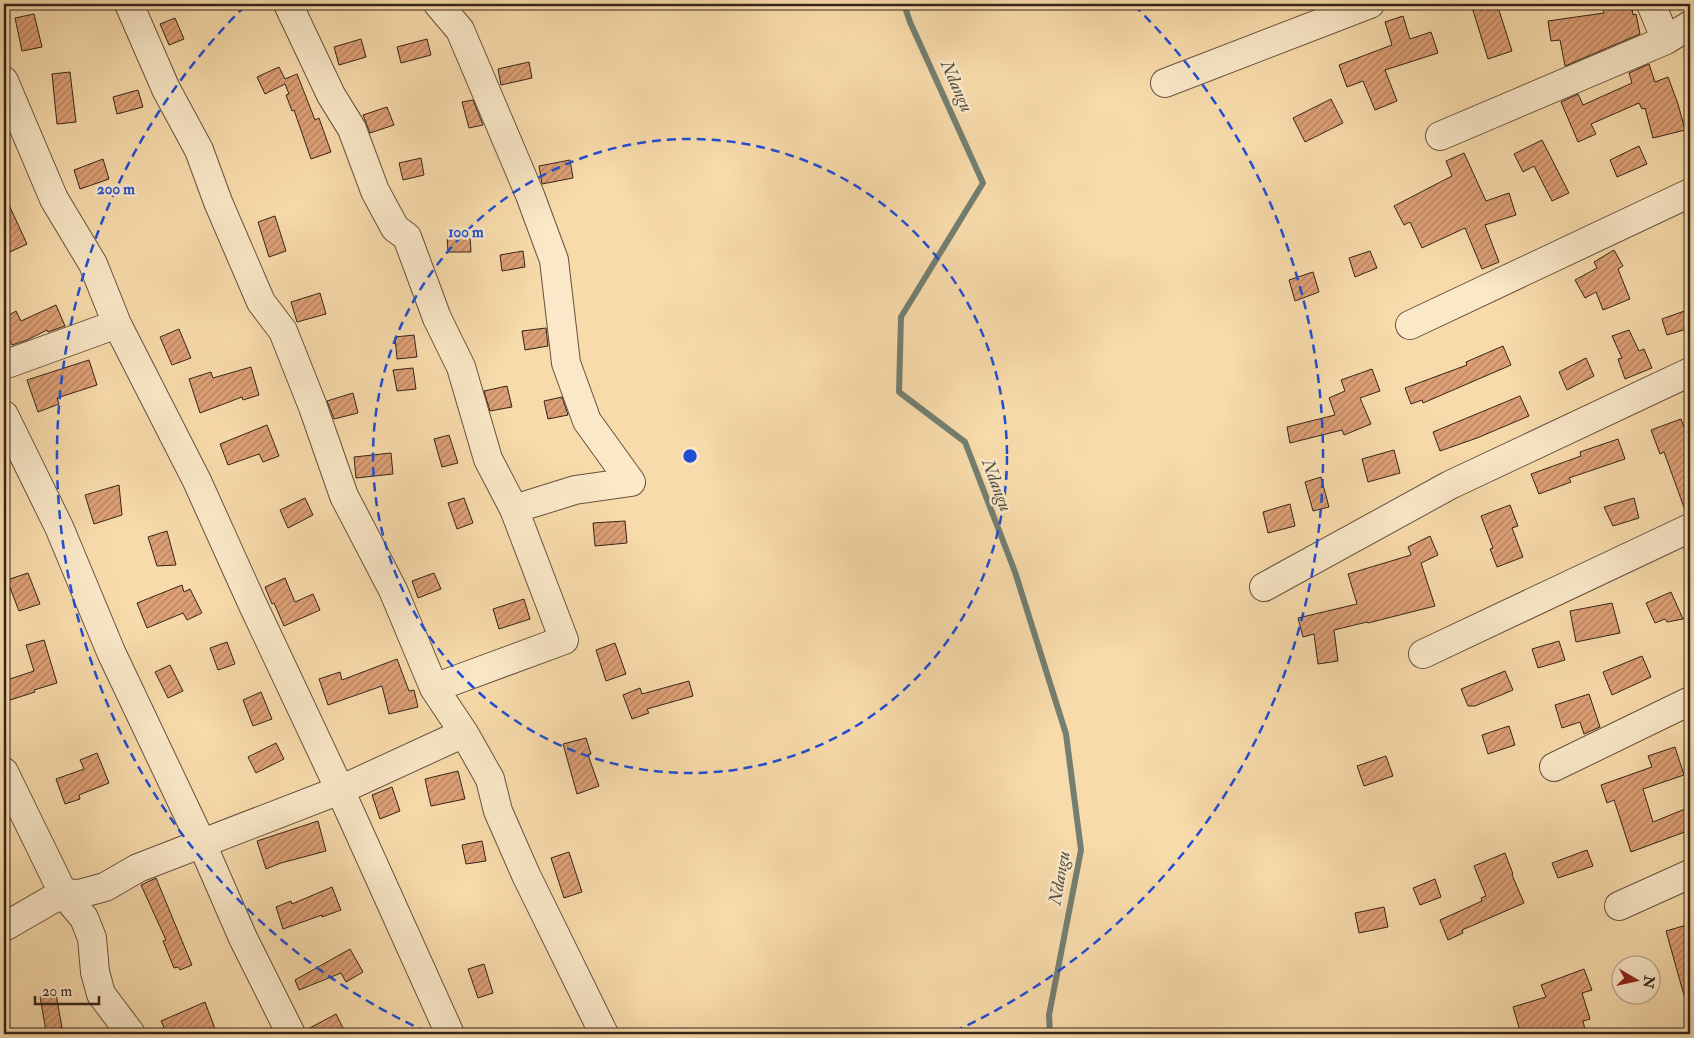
<svg xmlns="http://www.w3.org/2000/svg" width="1694" height="1038" font-family="'IM FELL Double Pica',serif">
  <defs>
    <pattern id="building-hatch" width="6" height="6" patternUnits="userSpaceOnUse" patternTransform="scale(1.25)"><rect width="6" height="6" fill="#dea076"/><path d="M-1 1l2-2M0 6l6-6M5 7l2-2" fill="none" stroke="#b58260"/></pattern>
  </defs>
  <rect width="100%" height="100%" fill="#f8dbab"/>
  <filter id="stains"><feTurbulence type="fractalNoise" baseFrequency=".004" numOctaves="4"/><feColorMatrix values="0 0 0 0 .2 0 0 0 0 .09 0 0 0 0 .02 0 0 0 .5 -.17"/></filter>
  <radialGradient id="worn" r=".72"><stop offset=".6" stop-color="#630" stop-opacity="0"/><stop offset="1" stop-color="#630" stop-opacity=".3"/></radialGradient>
  <g fill="none" stroke-linecap="round" stroke-linejoin="round">
    <path stroke="#737f71" stroke-width="6" d="M904,4L910,22L983,183L901,317L899,392L965,442L1015,572L1066,734L1081,850L1049,1015L1050,1034"/>
  </g>
  <path fill="url(#building-hatch)" stroke="#35241a" d="M1471,4H1497L1512,51L1488,59Z
    M1602,4H1631L1633,15L1636,14L1640,34L1565,66L1560,40L1551,41L1548,21L1604,13Z
    M34,14L42,47L22,51L15,18Z
    M1403,16L1410,39L1431,32L1438,53L1385,70L1397,101L1375,110L1363,81L1347,87L1339,65L1392,45L1385,22Z
    M175,18L184,39L169,45L160,24Z
    M361,39L366,57L339,65L334,47Z
    M427,39L431,55L401,63L397,47Z
    M529,62L532,78L501,85L498,69Z
    M1649,64L1655,82L1668,77L1678,104L1685,130L1653,138L1645,108L1642,109L1639,103L1591,124L1596,134L1578,142L1561,102L1578,94L1583,105L1632,83L1629,73Z
    M279,67L285,79L297,74L315,120L319,118L331,152L311,159L294,110L292,111L286,95L289,94L285,84L265,94L257,77Z
    M70,72L76,122L57,124L52,74Z
    M138,90L143,107L117,114L113,97Z
    M1331,99L1343,123L1305,142L1293,118Z
    M473,100L483,125L469,128L462,102Z
    M387,107L394,125L370,133L363,115Z
    M1542,140L1569,193L1552,201L1534,166L1523,172L1514,154Z
    M1639,146L1647,164L1617,177L1610,160Z
    M1464,153L1486,201L1509,193L1516,215L1485,225L1499,262L1482,269L1465,228L1422,248L1410,222L1404,225L1394,206L1452,176L1446,161Z
    M421,158L424,175L403,180L399,163Z
    M103,159L109,179L80,189L74,170Z
    M570,160L573,178L542,184L539,166Z
    M4,194L27,244L10,252L4,239Z
    M275,216L286,251L269,257L258,222Z
    M447,235H470L471,252H448Z
    M1614,250L1623,266L1618,269L1630,299L1603,310L1596,292L1585,298L1575,280L1597,268L1594,262Z
    M523,251L525,267L502,271L500,255Z
    M1370,251L1377,268L1355,277L1349,258Z
    M1313,272L1319,292L1295,301L1289,280Z
    M320,293L326,314L297,322L291,302Z
    M56,305L65,326L48,332L47,330L27,340L12,345L4,329V318L16,311L21,321Z
    M1690,309V328L1667,335L1662,319Z
    M546,328L548,346L525,350L522,331Z
    M179,329L191,358L172,365L160,337Z
    M1629,330L1639,351L1644,349L1652,368L1625,379L1618,359L1622,358L1612,336Z
    M414,335L417,357L397,359L395,337Z
    M1503,346L1511,365L1423,403L1422,400L1411,404L1405,388L1467,365L1466,362Z
    M1586,358L1594,376L1567,390L1559,372Z
    M89,360L97,385L57,398L59,404L38,412L27,380Z
    M251,367L259,395L243,400L242,397L200,413L189,379L211,372L213,378Z
    M413,368L416,389L397,391L393,370Z
    M1372,369L1380,391L1360,398L1371,424L1344,435L1342,430L1290,443L1287,427L1335,415L1329,398L1345,391L1341,380Z
    M507,386L512,407L490,411L484,391Z
    M353,393L358,413L334,419L327,401Z
    M1520,396L1529,416L1477,438L1440,451L1433,432Z
    M562,397L568,415L548,419L544,401Z
    M1681,419L1690,444V513H1686L1664,452L1660,454L1651,430Z
    M267,425L279,456L263,462L259,454L228,465L220,444Z
    M449,435L458,463L442,467L434,439Z
    M1618,439L1625,459L1569,478L1571,482L1539,494L1531,474L1581,456L1580,452Z
    M1394,450L1400,473L1368,482L1362,459Z
    M391,453L393,474L356,478L354,457Z
    M1321,477L1329,507L1313,511L1305,482Z
    M119,485L122,515L94,524L85,495Z
    M305,498L313,515L288,528L280,510Z
    M464,498L473,523L457,529L448,503Z
    M1634,498L1639,518L1613,526L1604,507Z
    M1290,504L1295,526L1268,533L1263,512Z
    M1510,505L1518,526L1512,528L1523,557L1497,567L1490,549L1493,548L1481,516Z
    M625,521L627,543L595,546L593,523Z
    M167,531L176,565L157,566L148,537Z
    M1430,536L1438,555L1421,563L1435,606L1368,623L1367,622L1334,630L1338,661L1318,664L1314,634L1303,637L1298,618L1357,604L1348,574L1411,555L1408,547Z
    M28,573L40,604L19,611L7,580Z
    M434,573L441,589L418,598L412,581Z
    M285,578L295,602L313,594L320,610L284,626L274,603L272,604L265,587Z
    M182,585L184,592L190,589L202,613L187,620L183,613L147,628L137,603Z
    M1671,592L1683,619L1667,622L1665,619L1655,623L1646,603Z
    M524,599L530,619L499,629L493,609Z
    M1612,603L1620,633L1576,642L1570,611Z
    M44,640L57,683L34,690L35,692L10,700L4,681L34,671L26,645Z
    M1559,641L1565,660L1538,668L1532,649Z
    M227,642L235,664L218,670L210,648Z
    M615,643L626,674L606,681L596,650Z
    M1642,656L1651,677L1612,695L1603,672Z
    M397,659L409,691L414,690L418,707L389,714L382,686L328,705L319,679L340,672L342,680Z
    M170,665L183,691L168,698L155,672Z
    M1505,671L1513,690L1475,706H1468L1461,689Z
    M689,681L693,696L647,709L649,713L632,719L623,695L640,688L642,694Z
    M261,692L272,719L253,726L243,700Z
    M1589,694L1600,727L1584,734L1580,722L1562,728L1555,705Z
    M1509,726L1515,745L1488,754L1482,735Z
    M586,738L591,754L588,755L599,786L577,794L563,744Z
    M276,743L284,759L256,773L248,757Z
    M1675,747L1684,775L1643,789L1653,822L1690,807V830L1631,852L1614,800L1607,803L1601,785L1652,767L1648,756Z
    M97,753L109,783L79,795L80,799L65,804L56,779L84,769L80,760Z
    M1386,756L1393,776L1364,786L1357,766Z
    M458,771L465,799L431,806L425,779Z
    M392,787L400,811L380,819L372,795Z
    M318,821L326,851L281,863L266,869L257,841Z
    M482,841L486,861L466,864L462,845Z
    M1587,850L1593,866L1558,878L1552,863Z
    M569,852L582,892L564,898L551,858Z
    M1505,853L1513,874L1512,875L1524,903L1462,930L1463,933L1448,940L1440,920L1482,901L1481,898L1486,896L1474,866Z
    M156,878L192,965L180,970L178,967L174,968L163,941L166,940L141,885Z
    M1435,879L1441,897L1420,905L1413,888Z
    M332,887L341,910L322,917V915L283,929L276,907L291,901L292,904Z
    M1384,907L1388,927L1359,933L1355,913Z
    M1690,924V998L1685,999L1666,931Z
    M350,949L363,972L346,982L341,973L299,990L295,980Z
    M484,964L493,993L478,998L468,969Z
    M1584,969L1592,990L1582,993L1590,1019L1583,1021L1586,1034H1521L1513,1007L1546,997L1541,985Z
    M56,994L62,1028L46,1031L40,997Z
    M205,1002L217,1034H167L161,1021Z
    M336,1014L346,1034H307L306,1030Z"/>
  <g fill="none" stroke-linecap="round" stroke-linejoin="round">
    <g stroke="#66523e" stroke-width="30">
      <path id="minor" d="M129,4L166,89L199,150L218,202L261,302L283,331L313,407L344,496L393,590L434,688L464,733L490,779L498,811L526,875L604,1034
        M288,4L331,95L352,129L375,191L395,228L407,237L437,318L461,367L488,459L514,509L564,640L434,688
        M438,4L460,30L530,195L554,260L566,363L587,421L631,482L575,490L514,509
        M1651,4L1666,40
        M4,81L54,199L93,264L117,324L197,481L252,603L340,790L450,1034
        M1165,83L1370,4
        M1440,136L1666,40L1690,25
        M1410,325L1690,193
        M4,365L117,324
        M4,415L59,527L111,652L202,844L243,938L291,1034
        M1264,587L1450,485L1690,372
        M1423,654L1690,528
        M1554,767L1690,701
        M4,772L63,893L84,918L92,938L95,972L101,994L131,1034
        M1619,906L1690,874
        M4,927L63,893L79,894L105,887L138,868L340,790L464,733"/>
    </g>
    <use href="#minor" stroke="#fae8c8" stroke-width="28"/>
  </g>
  <g fill="none" stroke="#1d4ed8" stroke-width="2.5" stroke-dasharray="9 6">
    <circle cx="690" cy="456" r="317"/>
    <path d="M427 1032A633 633 0 0 1 246 5M1134 5A633 633 0 0 1 953 1032"/>
  </g>
  <g text-anchor="middle" stroke-width="5" stroke-linejoin="round" paint-order="stroke">
    <g font-size="18" font-style="italic" fill="#545146" stroke="#fae8c8">
      <text transform="translate(957 86) rotate(66)" y="6">Ndangu</text>
      <text transform="translate(997 485) rotate(69)" y="6">Ndangu</text>
      <text transform="translate(1059 878) rotate(-80)" y="6">Ndangu</text>
    </g>
  </g>
  <circle cx="690" cy="456" r="8" fill="#1d4ed8" stroke="#fae8c8" stroke-width="2.5"/>
  <g font-size="15" text-anchor="middle" font-weight="bold" fill="#1d4ed8" stroke="#fae8c8" stroke-width="5" stroke-linejoin="round" paint-order="stroke">
    <text x="116" y="194">200 m</text>
    <text x="466" y="237">100 m</text>
  </g>
  <rect width="1694" height="1038" fill="none" stroke="#f8dbab" stroke-width="20"/>
  <rect x="5" y="5" width="1684" height="1028" fill="none" stroke="#35241a" stroke-width="2.5"/>
  <rect x="10" y="10" width="1674" height="1018" fill="none" stroke="#35241a"/>
  <g transform="translate(1636 980) rotate(99)"><circle r="24" fill="#fae8c8" stroke="#ab9a82"/>
  <path d="M0-4L9 19L0 12L-9 19Z" fill="#8f2418"/>
  <text y="-8" font-size="14" font-weight="bold" text-anchor="middle" fill="#35241a">N</text>
  </g>
  <path d="M35 996v8h64v-8" fill="none" stroke="#35241a" stroke-width="2.5"/>
  <text x="42" y="996" font-size="15" fill="#35241a" stroke="#fae8c8" stroke-width="4" paint-order="stroke">20 m</text>
  <rect width="100%" height="100%" filter="url(#stains)"/>
  <rect width="100%" height="100%" fill="url(#worn)"/>
</svg>
